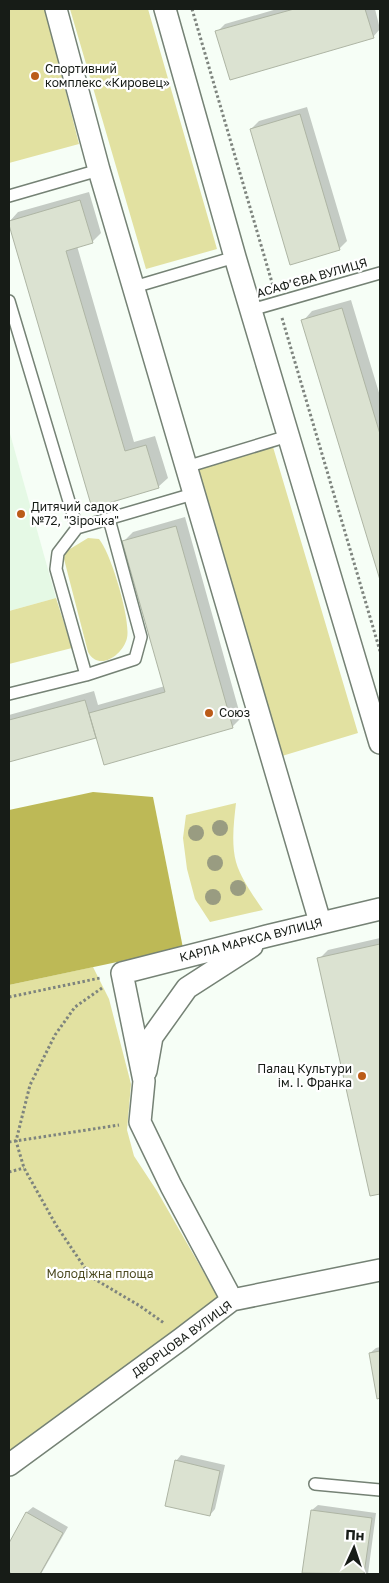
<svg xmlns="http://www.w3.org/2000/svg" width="389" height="1583" font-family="'Golos Text',sans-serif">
  <rect width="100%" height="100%" fill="#f6fef6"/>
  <path fill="#e5f9e5" d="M9,430L56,598L9,611Z"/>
  <path fill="#e2e1a1" d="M9,9H45L79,144L9,163Z
    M70,9H148L217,249L146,269Z
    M273,447L358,733L282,756L197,469Z
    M88,538L99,539C111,553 131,620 127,638C123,655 99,672 88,652L64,559L65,552Z
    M56,598L72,648L9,664V611Z
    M236,803C234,821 231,843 236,862C241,879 253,895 263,910L210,922L195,899L187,869L183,838L186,815Z
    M93,967L109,999L131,1084L127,1130L134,1156L157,1191L219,1299L9,1454V985Z"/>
  <path fill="#bdb956" d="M93,792L153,797L183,948L9,985V810Z"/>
  <path fill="#0003" d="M277,9H375L380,29L373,37L217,32L225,24Z
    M307,107L347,241L339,249L251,129L259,121Z
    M89,192L101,233L92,242L77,246L134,442L155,436L168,478L158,487L93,506L9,222L18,212Z
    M351,300L380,396V576L303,321L312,311Z
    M185,517L241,718L232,727L97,737L9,761V715L94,691L98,705L165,686L124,541L133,532Z
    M380,938V1193L371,1195L319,959L328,950Z
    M380,1347V1397H378L370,1353L376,1348Z
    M181,1455L225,1465L215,1509L210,1515L176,1461Z
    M318,1505L376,1513L368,1574H319L303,1572L312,1510Z
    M33,1507L68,1527L41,1574H15L9,1571V1545L27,1512Z"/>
  <path fill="#dbe2d1" stroke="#aeb5a4" d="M294,9H365L374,38L230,80L215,31Z
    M300,114L340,250L290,265L250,129Z
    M80,200L93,243L66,251L125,451L146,445L159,488L92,508L9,225V221Z
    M342,308L380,434V580L301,320Z
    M176,526L233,728L104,765L89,713L165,692L122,541Z
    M85,700L96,738L9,762V720Z
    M380,944V1194L370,1196L317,958Z
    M380,1351V1398L377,1399L369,1353Z
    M175,1460L220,1471L210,1516L165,1506Z
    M311,1510L372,1518L364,1574L302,1573Z
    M26,1512L63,1533L40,1574H12L9,1572V1543Z"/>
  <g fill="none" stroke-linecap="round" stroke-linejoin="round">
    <g stroke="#758275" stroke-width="14">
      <path id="lane" d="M9,196L99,170
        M134,287L235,257
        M9,301L77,528L193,494
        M251,310L380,273
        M186,467L288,436
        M77,528L58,553L56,569L86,675L135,659L141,637L109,519
        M9,694L86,675
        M315,1484L380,1490"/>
    </g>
    <g stroke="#758275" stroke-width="24">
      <path id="street" d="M56,9L99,170L320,922
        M165,9L235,257L380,743
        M146,1071L152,1037L187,988L252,946
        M232,1300L171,1186L140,1122L144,1081L122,973L267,936L380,909
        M9,1465L181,1339L232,1300L380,1270"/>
    </g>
    <path stroke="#7e847e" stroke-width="3" stroke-dasharray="2.5 2.5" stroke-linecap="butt" d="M192,9L273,286
      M282,318L380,651
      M102,988L75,1007L55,1035L30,1085L16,1141L24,1168L56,1225L91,1277L140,1306L164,1323
      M9,997L100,978
      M9,1142L119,1125
      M9,1172L24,1168"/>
    <use href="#lane" stroke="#fff" stroke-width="11"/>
    <use href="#street" stroke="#fff" stroke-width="21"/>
  </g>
  <g fill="#999c81">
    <circle cx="220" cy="828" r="8"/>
    <circle cx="196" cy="833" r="8"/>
    <circle cx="215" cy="863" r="8"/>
    <circle cx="238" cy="888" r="8"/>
    <circle cx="213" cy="897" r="8"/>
  </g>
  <g fill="#bb5b18" stroke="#fff" stroke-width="2">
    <circle cx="35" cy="76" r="5"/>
    <circle cx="21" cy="514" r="5"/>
    <circle cx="209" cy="713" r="5"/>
    <circle cx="362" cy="1076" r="5"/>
  </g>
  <g text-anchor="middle" stroke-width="4.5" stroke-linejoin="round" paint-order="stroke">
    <g font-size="12" fill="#171c17" stroke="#fff" text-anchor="start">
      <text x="45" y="73">Cпортивний<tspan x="45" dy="14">комплекс «Кировец»</tspan></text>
      <text x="31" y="511">Дитячий садок<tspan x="31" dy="14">№72, "Зірочка"</tspan></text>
      <text x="219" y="717">Союз</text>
      <text x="352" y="1073" text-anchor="end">Палац Культури<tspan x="352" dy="14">ім. І. Франка</tspan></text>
    </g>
    <g font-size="12" fill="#171c17" stroke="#fff">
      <text transform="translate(312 278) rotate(-16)" y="4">АСАФ’ЄВА ВУЛИЦЯ</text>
      <text transform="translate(251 940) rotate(-14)" y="4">КАРЛА МАРКСА ВУЛИЦЯ</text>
      <text transform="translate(182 1339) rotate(-36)" y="4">ДВОРЦОВА ВУЛИЦЯ</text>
    </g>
    <g font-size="12" fill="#4d4b22" stroke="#fff">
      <text x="100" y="1278">Молодіжна площа</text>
    </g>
  </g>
  <rect width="389" height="1583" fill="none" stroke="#171c17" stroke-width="20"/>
  <g transform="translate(354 1548) rotate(3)" stroke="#ffffff" stroke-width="4" paint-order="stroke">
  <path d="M0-4L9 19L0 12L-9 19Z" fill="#171c17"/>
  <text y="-8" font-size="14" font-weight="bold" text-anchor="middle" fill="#171c17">Пн</text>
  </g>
</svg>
